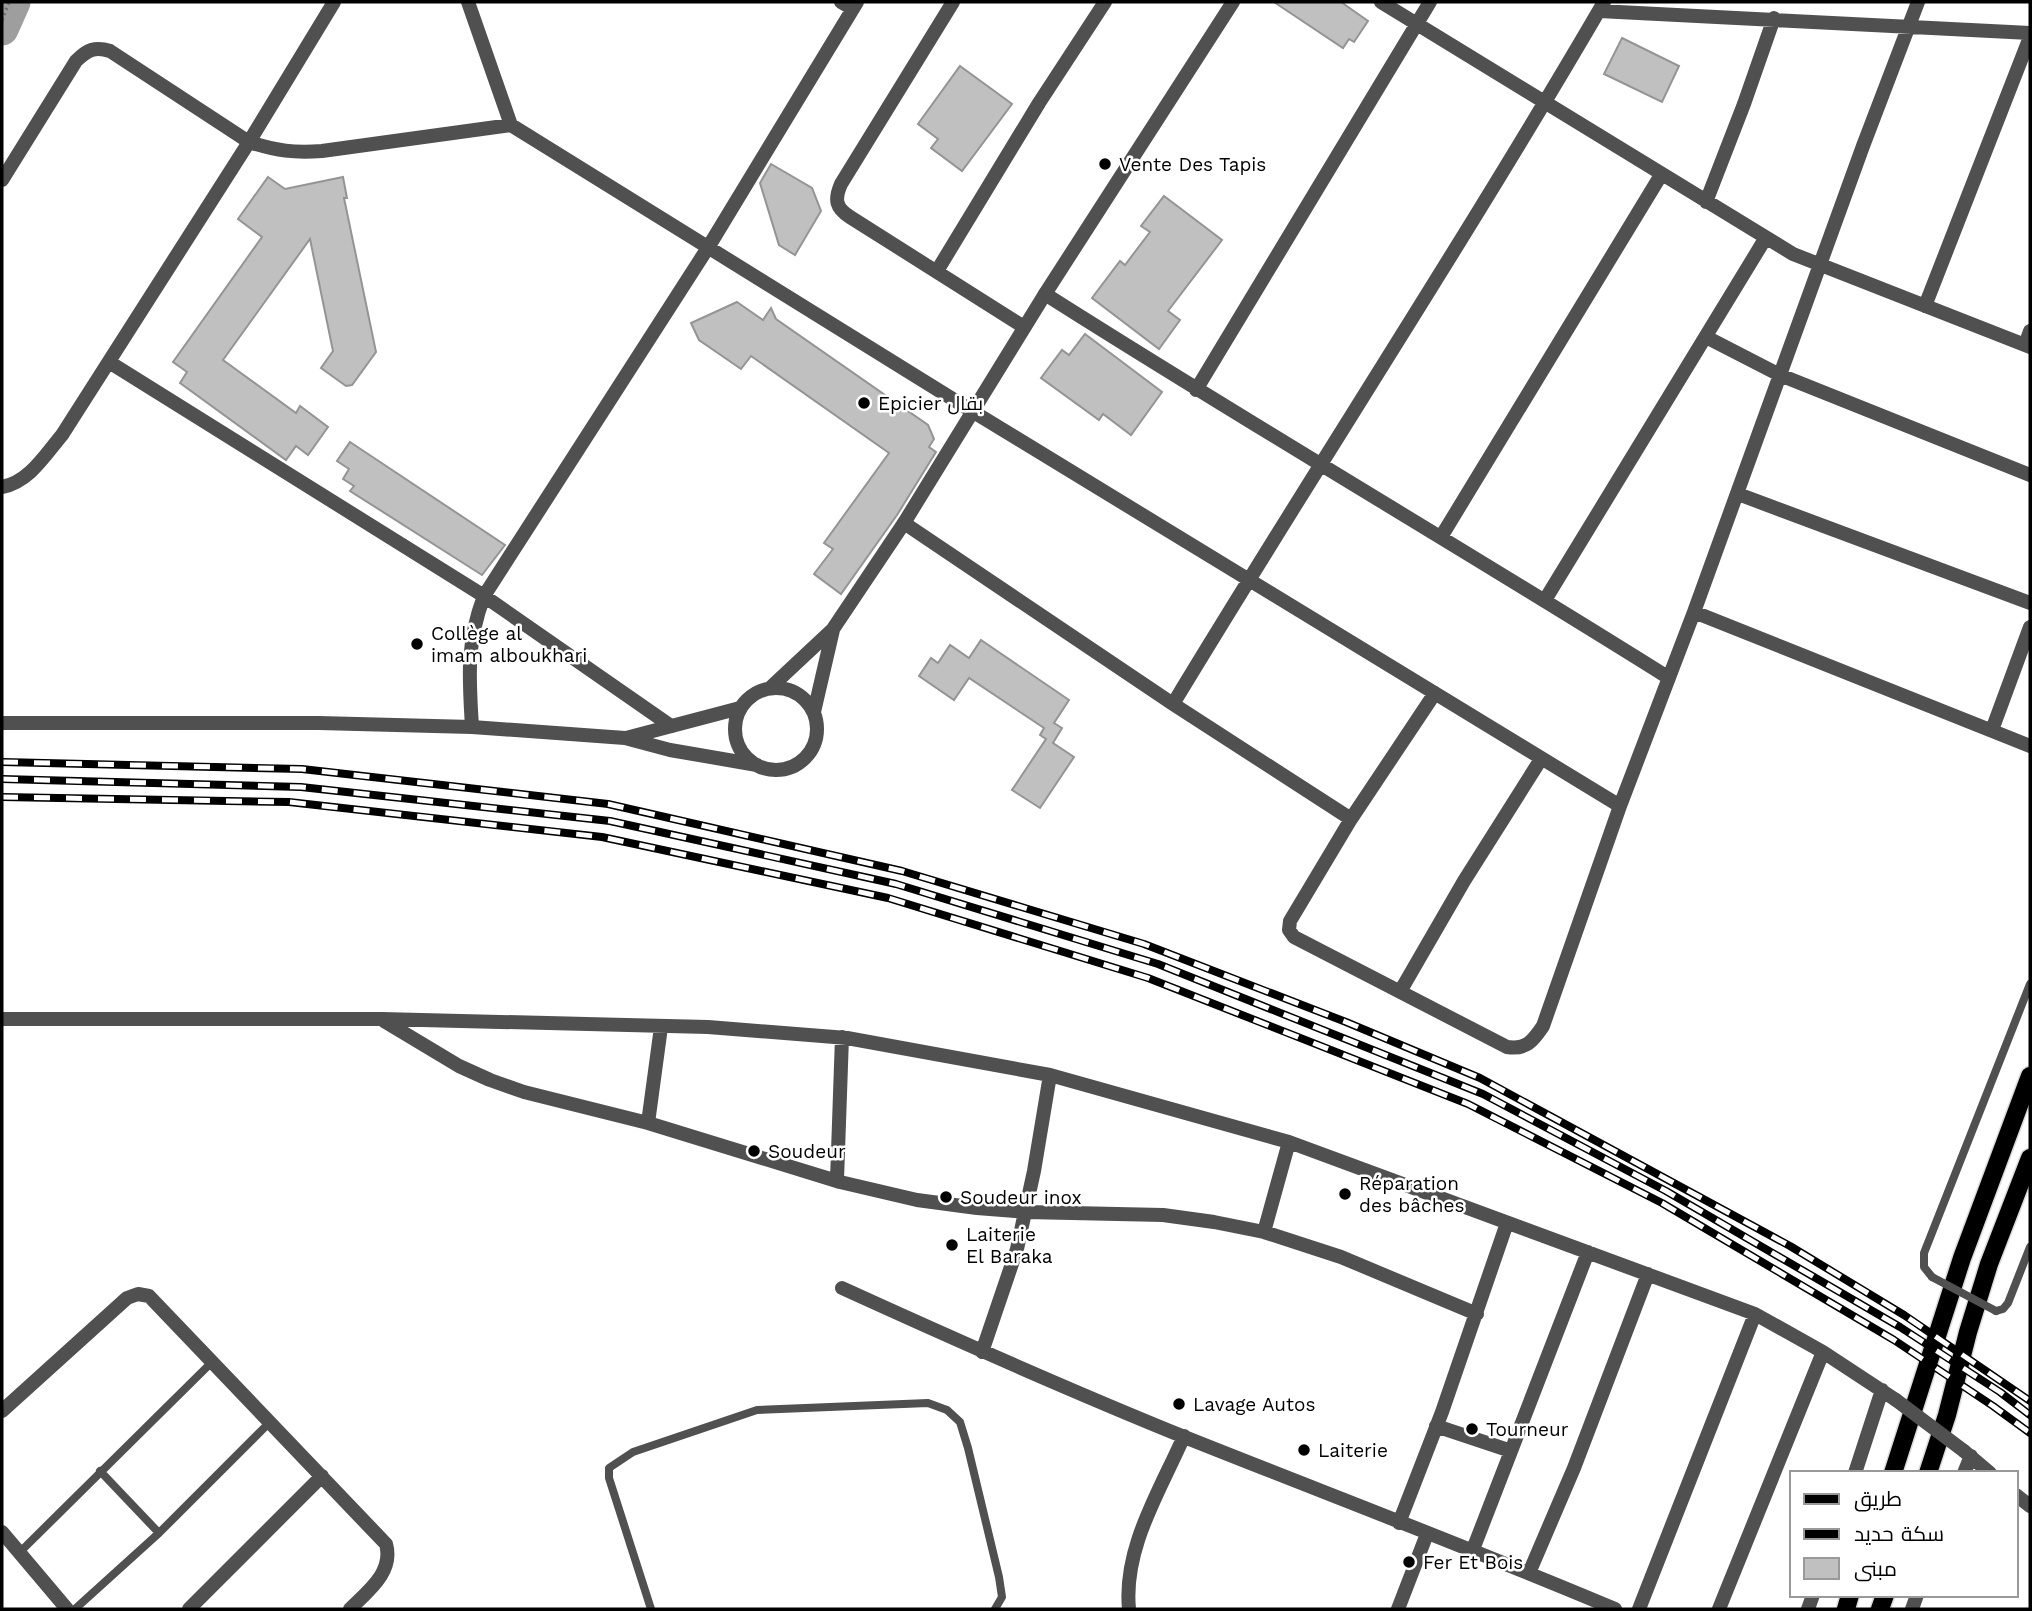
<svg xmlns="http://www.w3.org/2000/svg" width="2032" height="1611" font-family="'Work Sans',Cairo,sans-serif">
  <rect width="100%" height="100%" fill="#fff"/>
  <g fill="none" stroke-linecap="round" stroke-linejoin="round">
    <path stroke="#9e9e9e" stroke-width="33" d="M2,29L14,2"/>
  </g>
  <path fill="#c0c0c0" stroke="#949494" stroke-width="2" d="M1274,2H1341L1368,21L1354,42L1349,39L1343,48Z
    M1622,38L1679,66L1662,102L1604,74Z
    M960,66L1012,104L962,171L931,148L938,139L918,124Z
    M771,164L812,188L821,211L795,255L779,245L760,183Z
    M268,177L285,189L343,177L347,198H344L376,352L352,385L346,386L321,368L333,351L310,239L223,360L296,413L300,406L328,427L308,455L296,446L286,460L180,383L187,372L173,362L262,237L238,219Z
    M1164,196L1222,240L1168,311L1180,320L1159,349L1092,298L1120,261L1125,265L1150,232L1141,226Z
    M737,302L763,320L771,308L776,319L928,425L934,439L929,447L936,452L897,515L841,594L814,574L833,549L824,543L889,453L751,356L741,369L699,340L691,323Z
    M1085,334L1162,392L1131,435L1103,414L1099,420L1041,378L1062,350L1069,355Z
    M350,442L505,545L482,575L350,491L354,486L343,479L349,469L337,461Z
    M981,640L1069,700L1054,723L1062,728L1053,743L1074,757L1040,808L1012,790L1046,739L1040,735L1044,728L969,678L954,700L919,676L931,658L938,663L950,645L969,658Z"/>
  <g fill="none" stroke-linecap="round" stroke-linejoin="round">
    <g stroke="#dbdbdb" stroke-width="21">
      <path id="primary" d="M1893,1473L1962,1258L2030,1076
        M1928,1473L1947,1415L1968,1332L1989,1264L2030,1158
        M1846,1609L1850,1595
        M1880,1609L1885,1595"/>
    </g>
    <path stroke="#727272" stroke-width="3.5" stroke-dasharray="2 3.5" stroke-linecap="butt" d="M2,20L9,2"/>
    <path stroke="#505050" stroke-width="8" d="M1932,1277L1924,1267V1253L2030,984
      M1996,1311L2003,1309L2008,1303L2030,1247
      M100,1471L159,1533
      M20,1552L212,1362
      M75,1609L159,1533L270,1422
      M651,1609L609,1478V1468L633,1452L757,1410L928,1403L947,1410L960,1422L968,1448L999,1577L1002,1597L995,1609"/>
    <path stroke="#505050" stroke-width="14" d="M468,2L511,125L972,411L1620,806
      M841,2L853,9
      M953,2L841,184C834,200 836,208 850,217L1024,327
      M1381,2L1793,254L2030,347
      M1599,11L2030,33
      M2,180L76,61C87,50 95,46 110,51L249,142C277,151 294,153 322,151L511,125
      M1706,202L1744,104L1774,18
      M937,271L1039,103L1105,2
      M1045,294C1251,425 1462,548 1669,678
      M1925,306L2030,37
      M1706,337L1780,375L2030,475
      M2025,345L2030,331
      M109,362L484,596L671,726
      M1196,390L1430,2
      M2,487C29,482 45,455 62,435L249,142L334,2
      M1738,494L2030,603
      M904,523L1173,704L1351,819
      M1441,537L1661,175
      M1545,600L1765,239
      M1694,612L2030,746
      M1435,693L1351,819L1290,921L1289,930L1294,937L1507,1047C1526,1050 1533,1041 1543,1026L1620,806L1694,612L1863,146L1918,2
      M1173,704C1315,469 1466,239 1604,2
      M472,727C469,677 466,644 484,596L709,246L857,2
      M1992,730L2030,627
      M1401,990L1464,881L1541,759
      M2,1019H382L708,1027L847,1038L1050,1075L1289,1142L1755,1314L1823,1352L1896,1400
      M384,1021L459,1066L490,1080L524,1092L648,1123L840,1182L917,1200L977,1208L1026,1212L1163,1215L1214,1222L1264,1232L1341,1257L1477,1314
      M648,1123L661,1027
      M837,1180L842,1037
      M1264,1232L1289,1142
      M842,1288C956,1340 1071,1391 1187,1438C1330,1495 1473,1549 1615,1609
      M982,1352L1017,1249L1034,1171L1050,1075
      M2,1411L127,1298L138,1294L149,1296L386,1544C394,1572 368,1591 350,1609
      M1436,1426L1511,1451
      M1964,1451L1990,1473
      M1855,1473L1882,1390
      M1964,1473L1971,1456
      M2016,1495L2030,1506
      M1399,1523L1442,1412L1507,1223
      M2,1532L67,1609
      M1472,1552L1588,1252
      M1529,1573L1574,1468L1648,1274
      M189,1609L322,1476
      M1129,1609C1123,1548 1160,1491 1184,1436
      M1398,1609L1427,1534
      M1639,1609L1755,1314
      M1719,1609L1823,1352
      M1808,1609L1813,1595
      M1912,1609L1917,1595"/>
    <path stroke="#505050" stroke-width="14" d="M771,687L833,629L904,523L1045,294L1233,2
      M735 729a41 41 0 1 1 82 0a41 41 0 1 1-82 0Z
      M814,712L833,630
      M2,723H319L472,727L625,738L670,750L757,765
      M626,738L740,708"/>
    <use href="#primary" stroke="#000" stroke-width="18"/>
    <g stroke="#000" stroke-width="8">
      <path id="rail" d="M2,762L302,769L608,804L902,871L1144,944L1346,1022L1480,1078L1790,1246L1904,1315L2030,1401
        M2,779L301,787L610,821L896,884L1158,964L1483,1094L1666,1191L1900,1327L2000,1392L2030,1415
        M2,797L289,802L602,837L888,898L1148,978L1468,1104L1662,1203L1894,1340L1993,1406L2030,1433"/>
    </g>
    <use href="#rail" stroke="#fff" stroke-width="5" stroke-dasharray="16" stroke-linecap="butt"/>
    <path stroke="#505050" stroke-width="8" d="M1932,1277L1996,1311"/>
    <path stroke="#505050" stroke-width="14" d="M1896,1400L1964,1451"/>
  </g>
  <g fill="#000" stroke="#fff" stroke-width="2.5">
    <circle cx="1105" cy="164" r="7"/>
    <circle cx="864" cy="403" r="7"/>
    <circle cx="417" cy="644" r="7"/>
    <circle cx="754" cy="1151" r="7"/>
    <circle cx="1345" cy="1194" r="7"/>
    <circle cx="946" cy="1197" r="7"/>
    <circle cx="952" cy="1245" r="7"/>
    <circle cx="1179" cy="1404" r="7"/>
    <circle cx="1472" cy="1429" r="7"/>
    <circle cx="1304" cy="1450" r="7"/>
    <circle cx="1409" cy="1562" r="7"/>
  </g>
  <g text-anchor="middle" stroke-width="5" stroke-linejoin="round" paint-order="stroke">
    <g font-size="19" fill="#000" stroke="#fff" text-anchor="start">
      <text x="1119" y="171">Vente Des Tapis</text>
      <text x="878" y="410">Epicier بقال</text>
      <text x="431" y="640">Collège al<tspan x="431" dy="22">imam alboukhari</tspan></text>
      <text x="768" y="1158">Soudeur</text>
      <text x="1359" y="1190">Réparation<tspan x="1359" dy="22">des bâches</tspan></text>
      <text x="960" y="1204">Soudeur inox</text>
      <text x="966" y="1241">Laiterie<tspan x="966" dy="22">El Baraka</tspan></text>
      <text x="1193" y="1411">Lavage Autos</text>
      <text x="1486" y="1436">Tourneur</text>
      <text x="1318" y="1457">Laiterie</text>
      <text x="1423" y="1569">Fer Et Bois</text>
    </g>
  </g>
  <rect width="2032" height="1611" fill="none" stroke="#000000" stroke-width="7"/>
  <rect x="1790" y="1471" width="228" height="126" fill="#ffffff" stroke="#999999" stroke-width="2"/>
  <rect x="1804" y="1494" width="35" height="10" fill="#000000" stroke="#999999" stroke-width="2"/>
  <text x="1854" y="1506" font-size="21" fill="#000000">طريق</text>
  <rect x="1804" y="1529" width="35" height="10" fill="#000000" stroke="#999999" stroke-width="2"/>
  <text x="1854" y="1541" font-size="21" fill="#000000">سكة حديد</text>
  <rect x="1804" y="1558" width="35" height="21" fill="#c0c0c0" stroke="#999999" stroke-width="2"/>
  <text x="1854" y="1576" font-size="21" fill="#000000">مبنى</text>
</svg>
